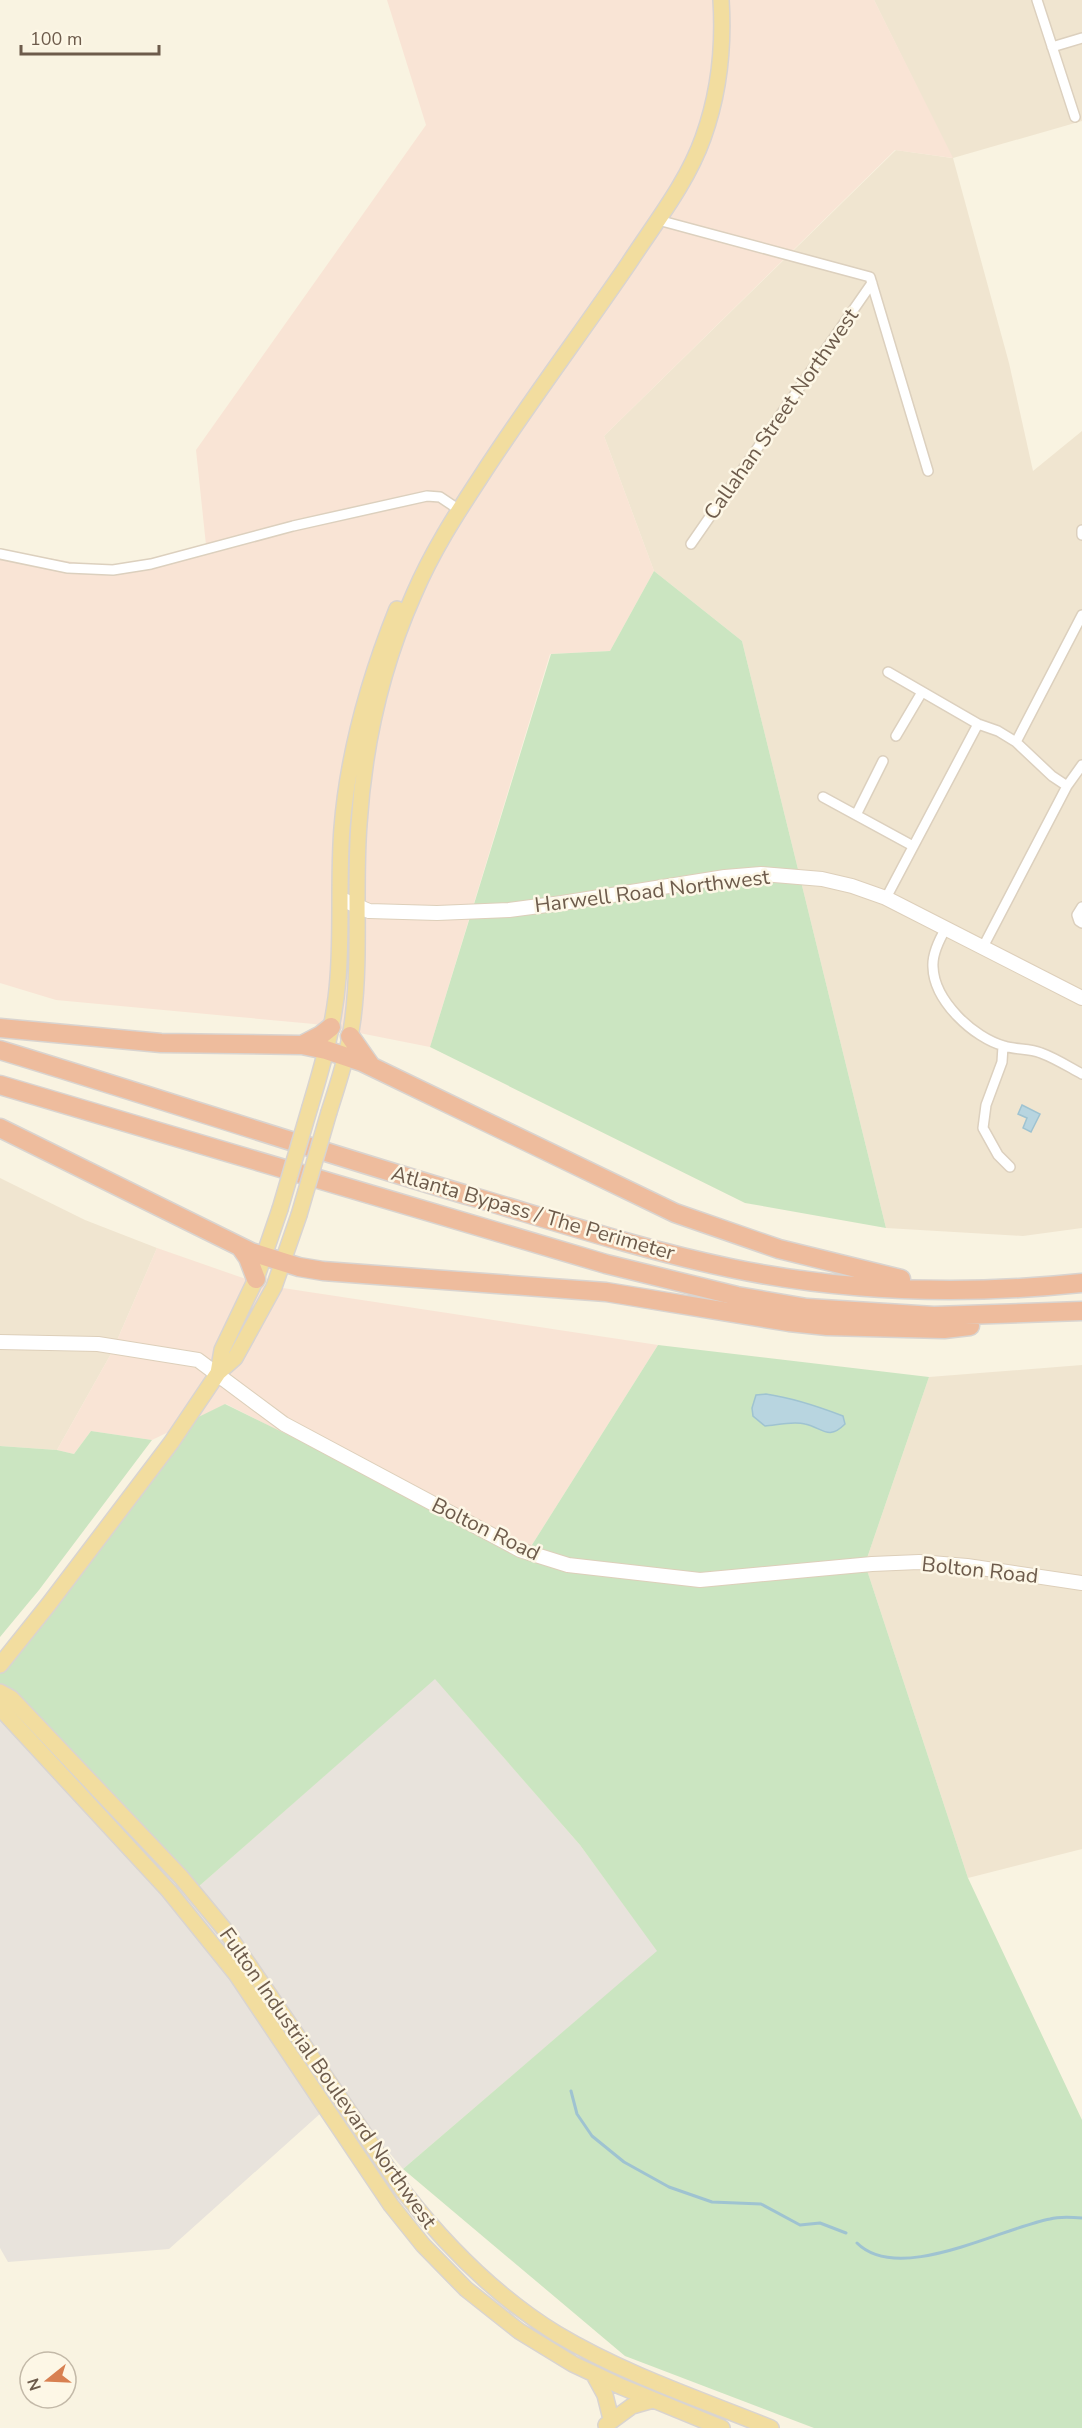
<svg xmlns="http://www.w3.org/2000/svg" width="1082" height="2428" font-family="'Nunito Sans',sans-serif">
  <rect width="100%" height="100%" fill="#f9f3e1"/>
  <path fill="#f0e5d0" d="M874,0H1082V121L953,158L1009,363L1033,471L1082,431V1228L1023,1236L886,1228L742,641L654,571L604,436L896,150L952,158Z
    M0,1178L85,1220L157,1248L112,1352L57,1450L0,1446Z
    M1082,1365V1849L968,1878L865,1564L929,1377Z"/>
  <path fill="#f9e4d5" d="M387,0H874L953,158L895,150L604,436L654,571L610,651L550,654L430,1047L314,1024L56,1000L0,983V550L127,571L206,545L196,450L426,125Z
    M157,1248L263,1285L658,1345L525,1556L226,1404L152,1440L91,1431L74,1454L57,1450L112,1352Z"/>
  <path fill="#e8e3dc" d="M435,1678L580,1845L658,1951L403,2169L341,2095L169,2249L8,2262L0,2248V1684L189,1895Z"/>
  <path fill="#cbe5c1" d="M654,571L742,641L886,1228L745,1203L430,1047L551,654L610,651Z
    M658,1345L929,1377L865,1564L968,1878L1082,2120V2428H814L625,2356L403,2169L657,1951L580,1845L435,1679L189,1895L0,1684V1663L178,1427L225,1404L407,1493L525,1556Z
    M91,1431L152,1440L39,1590L0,1637V1446L57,1450L74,1454Z"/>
  <path fill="#b8d5e0" stroke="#9fc3d1" stroke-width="1.5" d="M1022,1105L1040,1114L1031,1132L1023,1128L1027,1118L1018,1114Z
    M766,1394C793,1398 817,1406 843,1416L845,1424C828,1441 823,1428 805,1424C793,1421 777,1425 765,1426L753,1416L752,1408L756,1395Z"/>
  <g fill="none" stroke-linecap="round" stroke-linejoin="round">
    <path stroke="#9fc3d1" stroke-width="3" d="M571,2091L577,2114L592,2136L624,2162L669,2187L712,2202L761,2204L800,2225L820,2223L846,2233
      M857,2243C899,2285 1001,2228 1050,2219C1060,2216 1072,2217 1082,2218"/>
    <g stroke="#dcd0be" stroke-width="12">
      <path id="street" d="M1037,0L1075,117
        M1052,47L1082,38
        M658,220L870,277L928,471
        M1082,530V535
        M691,544L872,283
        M0,554L68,568L113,570L151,564L293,526L427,496L440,497L458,509
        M888,672L978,724L998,731L1016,742L1052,776L1067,786
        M896,736L922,692
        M1016,742L1082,615
        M823,797L913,846
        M856,815L883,761
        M886,898L978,724
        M1082,907L1077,915L1079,921L1082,923
        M946,928C939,940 932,954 933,967C934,1001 974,1038 1004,1046C1016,1050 1029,1048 1041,1053C1055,1058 1069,1067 1082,1074
        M983,947L1067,786L1082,765
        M1003,1046L1002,1062L986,1105L983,1128L998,1155L1010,1167"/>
    </g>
    <g stroke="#ddcfba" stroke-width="16">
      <path id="secondary" d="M341,899L369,911L437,913L509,910L562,903L725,877L761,874L822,879L852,886L886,898L1082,998
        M0,1342L98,1344L198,1360L284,1424L520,1550L568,1565L700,1580L872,1564L919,1562L967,1566L1082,1583"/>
    </g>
    <g stroke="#d9d4d0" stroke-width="18">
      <path id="primary" d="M310,1107C323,1064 335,1022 338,978C342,928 338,878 342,828C348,752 369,679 397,609
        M329,1112C339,1081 349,1050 353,1018C361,954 354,888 359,824C364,745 382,666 414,594C432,552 455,516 480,478C527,405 580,335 629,263C655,223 687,183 703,138C719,94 724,47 721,0
        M218,1373L222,1350L256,1279L280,1209
        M0,1665L49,1604L171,1443L218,1373L235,1358L274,1287L299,1215
        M0,1692L11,1698L181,1877L225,1930L404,2192C447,2247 497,2297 557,2334C624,2374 699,2399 771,2428
        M0,1708L169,1891L236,1974L391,2205L423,2245L466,2289L519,2331L573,2364L622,2387L722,2428
        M594,2375L605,2395L610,2415
        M606,2425L632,2406L653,2400"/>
    </g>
    <g stroke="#d9d4d0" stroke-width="21">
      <path id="highway" d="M0,1028L161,1043L302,1045L326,1050L362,1062L675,1213L779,1249L901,1279
        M350,1036L371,1066
        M302,1045L321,1035L331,1027
        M0,1050C159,1098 317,1151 477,1198C561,1223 644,1250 730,1268C845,1292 966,1295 1082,1283
        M0,1085L606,1264L737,1296L807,1308L934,1316L1082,1311
        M0,1128L251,1252L299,1267L323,1271L606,1292L789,1322L827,1326L944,1329L970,1326
        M241,1248L248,1258L256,1279"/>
    </g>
    <use href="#street" stroke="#fff" stroke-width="9"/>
    <use href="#secondary" stroke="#fff" stroke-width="14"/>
    <use href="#primary" stroke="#f2dd9f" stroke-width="15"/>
    <use href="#highway" stroke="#eebc9d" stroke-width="18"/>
    <g stroke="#d9d4d0" stroke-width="18" stroke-linecap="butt">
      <path id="primary-bridge" d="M280,1209L310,1107
        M299,1215L329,1112"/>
    </g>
    <use href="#primary-bridge" stroke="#f2dd9f" stroke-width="15"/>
  </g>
  <g text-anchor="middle" stroke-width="5" stroke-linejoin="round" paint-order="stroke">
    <g font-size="21" fill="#6d5b4b" stroke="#fdf7e6">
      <text transform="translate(781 414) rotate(-55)" y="7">Callahan Street Northwest</text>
      <text transform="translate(652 891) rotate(-7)" y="7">Harwell Road Northwest</text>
      <text transform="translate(533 1213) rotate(16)" y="7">Atlanta Bypass / The Perimeter</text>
      <text transform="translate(486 1529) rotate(26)" y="7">Bolton Road</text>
      <text transform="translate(980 1570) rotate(6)" y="7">Bolton Road</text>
      <text transform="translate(328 2078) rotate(55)" y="7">Fulton Industrial Boulevard Northwest</text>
    </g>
  </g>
  <g transform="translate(48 2380) rotate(252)"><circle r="28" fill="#fdf7e6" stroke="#c3b9a8" stroke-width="1.5"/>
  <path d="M0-4.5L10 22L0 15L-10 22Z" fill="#d88051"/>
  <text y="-9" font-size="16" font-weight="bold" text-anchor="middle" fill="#6d5b4b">N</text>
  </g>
  <path d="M21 45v9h138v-9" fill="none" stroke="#6d5b4b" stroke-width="3"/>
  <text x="30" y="45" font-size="18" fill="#6d5b4b" stroke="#fdf7e6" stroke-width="4.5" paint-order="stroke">100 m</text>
</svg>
